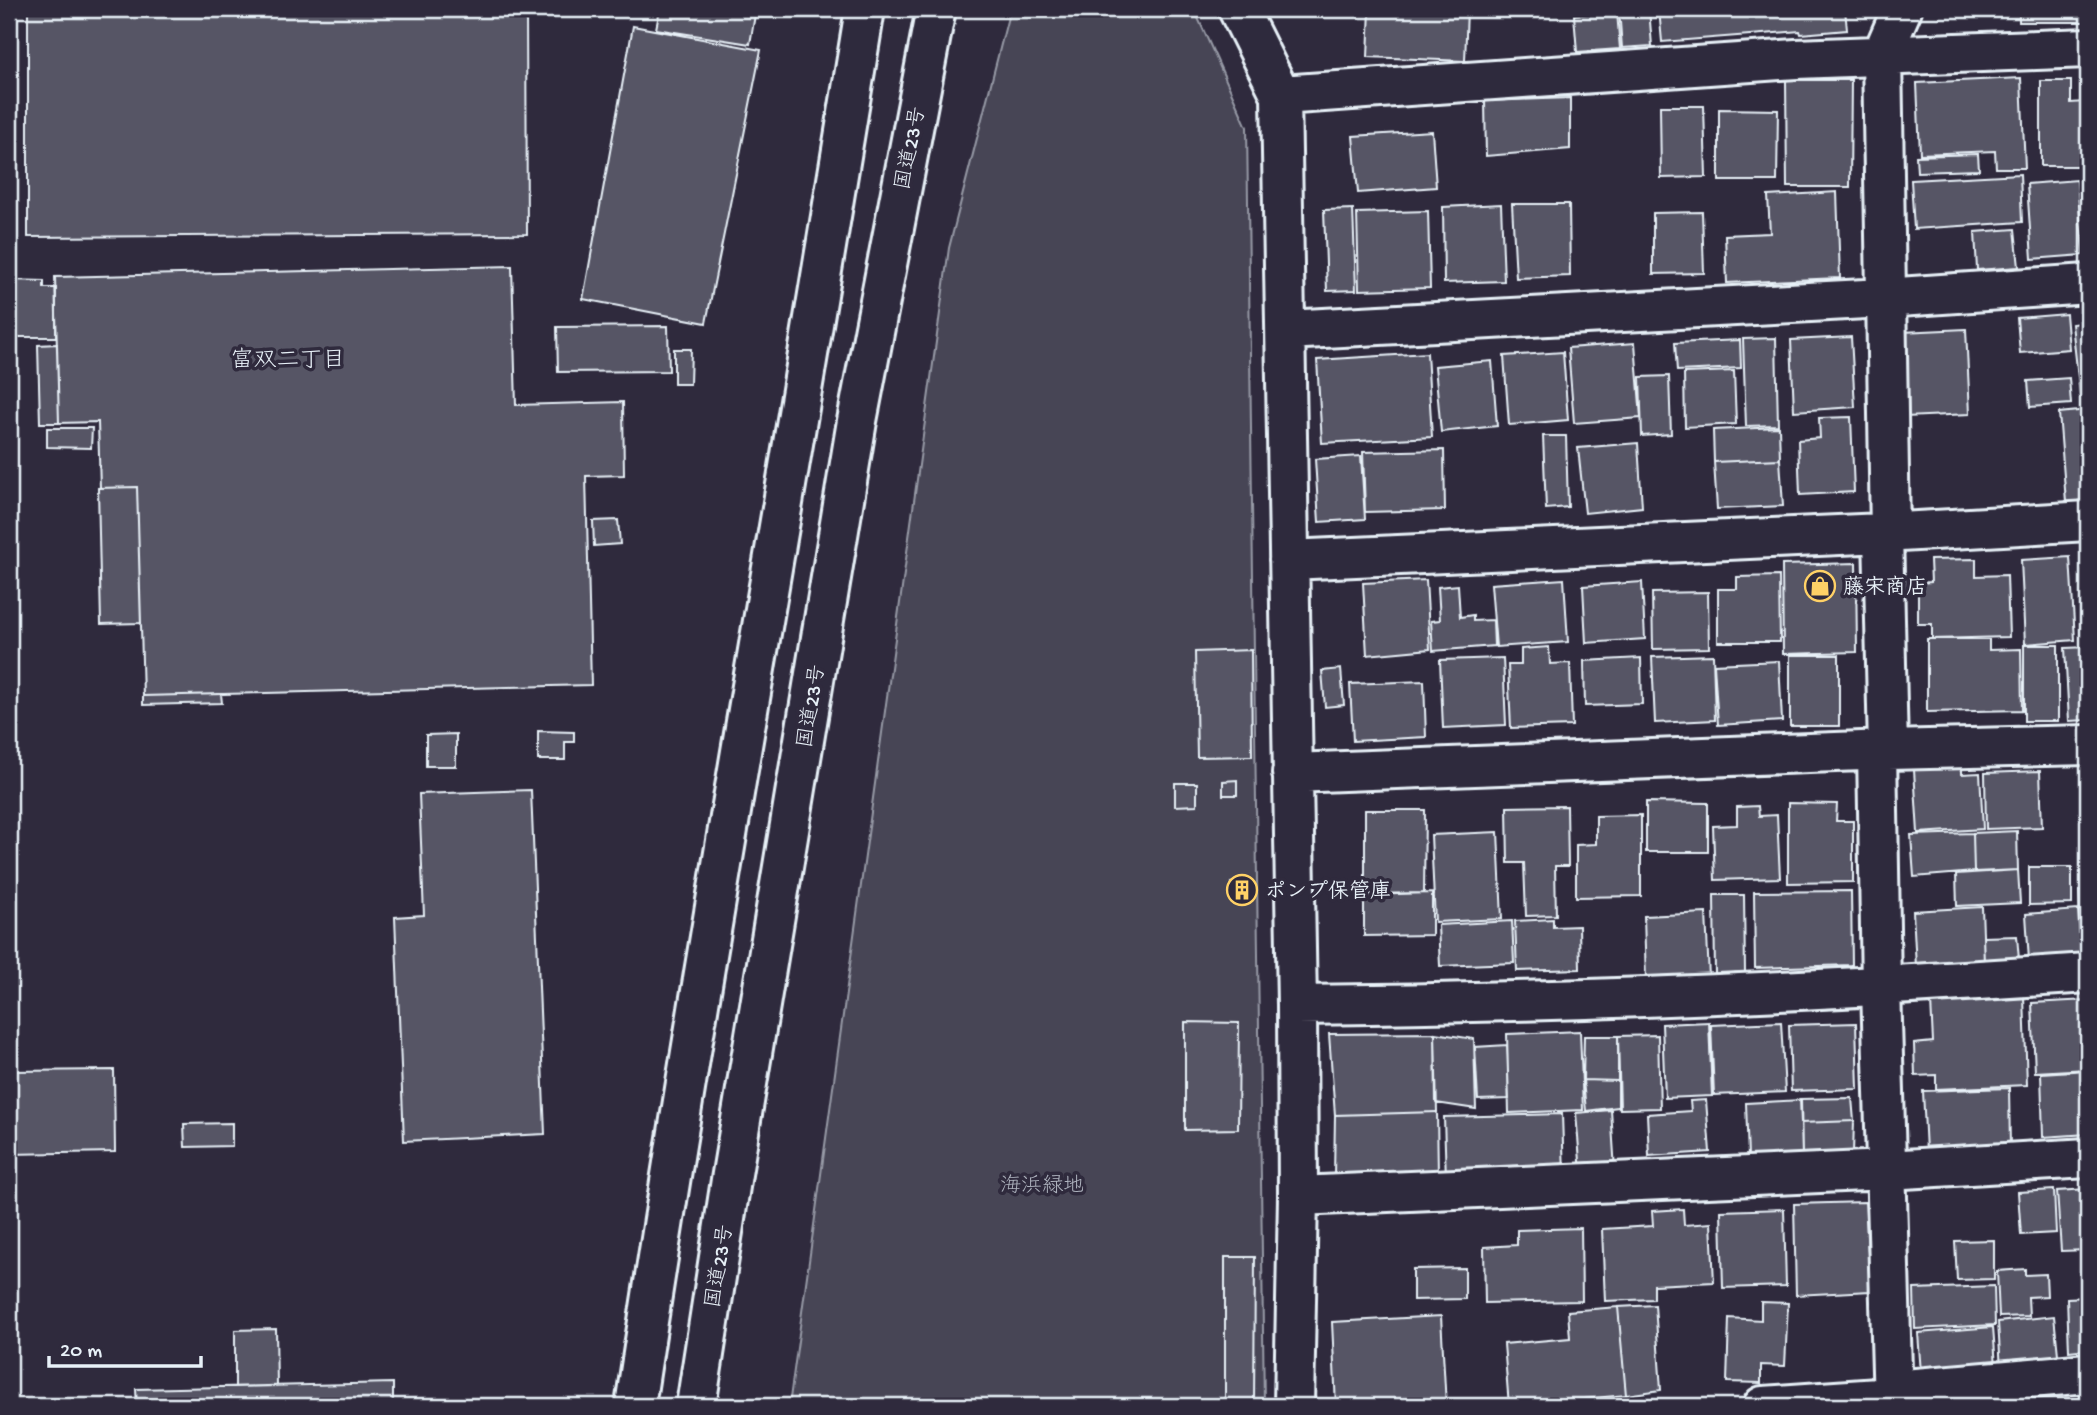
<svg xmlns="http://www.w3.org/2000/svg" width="2097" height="1415" font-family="'Gochi Hand','Klee One',sans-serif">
  <rect width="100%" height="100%" fill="#2f2a3d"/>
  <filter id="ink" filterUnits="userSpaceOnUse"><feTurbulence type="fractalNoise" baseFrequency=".0143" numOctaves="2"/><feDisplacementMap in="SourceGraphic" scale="14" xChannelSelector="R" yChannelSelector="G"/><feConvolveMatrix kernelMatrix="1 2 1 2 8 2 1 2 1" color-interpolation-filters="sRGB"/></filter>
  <g filter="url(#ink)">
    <path fill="#464455" stroke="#979aa6" stroke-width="2" d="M1010,9H1194L1247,127L1264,1406H789L949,248Z"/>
    <path fill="#575565" stroke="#e8f1f8" stroke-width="2" d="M28,9H526L527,234L28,237Z
      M660,9H756L750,44L656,29Z
      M1370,9H1467L1465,61L1368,57Z
      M1619,9H1649L1652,46L1622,48Z
      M1659,9H1845L1847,30L1801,34L1800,31L1662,42Z
      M2019,9H2088V22H2019Z
      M1617,12L1620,49L1577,52L1574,15Z
      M633,26L761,50L706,323L583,299Z
      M2021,78L2025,168H1996L1995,151L1920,154L1917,83Z
      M1786,80H1851L1850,187H1787Z
      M2041,81H2071V103L2084,102V166H2041Z
      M1570,98V149L1486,156L1485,101Z
      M1660,106H1704L1706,177L1661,178Z
      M1719,109L1778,110L1777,181H1719Z
      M1432,131L1436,187L1358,193L1353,136Z
      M1978,154L1979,170L1917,172L1916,156Z
      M2020,174L2022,222L1914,229L1911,180Z
      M2086,176H2088V255H2083Z
      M2077,180L2083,255L2032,259L2027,184Z
      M1837,192L1840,278L1727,283L1725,235L1770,233L1768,196Z
      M1501,204L1504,281L1444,283L1443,207Z
      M1512,204H1569L1570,276L1516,278Z
      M1353,209L1356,290L1327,291L1324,210Z
      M1428,211L1430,288L1359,290L1357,213Z
      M1702,212L1704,273L1653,274V213Z
      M2015,229L2019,267L1977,270L1975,232Z
      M512,266L516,405L623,402L624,475L586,476L591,685L143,696L137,487L100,488L98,422L59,423L55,277Z
      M9,280L44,281V288H56V337H9Z
      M2066,314L2069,349L2020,353L2017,318Z
      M2088,322V394L2080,395L2072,324Z
      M668,326L669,371L558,372L557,327Z
      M1966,329L1970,414L1905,417L1902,332Z
      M1851,337L1855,407L1794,411L1791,340Z
      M1776,338L1778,425L1746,426L1743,339Z
      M1740,340L1741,368L1677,371L1675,343Z
      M1635,343L1641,418L1574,423L1568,348Z
      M57,344L59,423H40L38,345Z
      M674,349H691L690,384H674Z
      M1563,352L1568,420L1509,425L1504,356Z
      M1427,353L1432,437L1322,443L1317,360Z
      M1492,361L1497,426L1441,432L1435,366Z
      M1734,371L1736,424L1685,427L1684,373Z
      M1669,376L1671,434L1642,436L1640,377Z
      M2069,378L2071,404L2030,407L2028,381Z
      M2088,410V500L2066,502L2059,413Z
      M1851,417L1854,492L1800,495L1798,440L1820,438L1819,418Z
      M1779,427L1780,459L1714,462L1713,430Z
      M47,428H92L91,448L47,447Z
      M1543,436H1566L1568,507L1546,509Z
      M1638,443L1642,507L1585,513L1578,448Z
      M1444,450L1445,510L1365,512L1363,452Z
      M1361,456L1365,519L1319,522L1315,459Z
      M1780,459L1783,506L1717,509L1714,462Z
      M137,487L141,623L101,624L98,488Z
      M618,520L620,544L594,546L593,521Z
      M2070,557L2075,640L2025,644L2021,560Z
      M1976,559V576L2007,575L2009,637L1932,639V624H1918V583L1931,582L1930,560Z
      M1856,563L1857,652L1783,654L1782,565Z
      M2088,569V633H2085L2083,570Z
      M1779,576L1780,642H1718V589H1737V577Z
      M1564,579L1568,642L1496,647L1491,584Z
      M1426,580L1430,649L1367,655L1363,583Z
      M1642,582L1645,639L1586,643L1583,586Z
      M1458,585L1460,617L1473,615V621L1493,620L1494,646L1433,651L1431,621L1440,620L1438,587Z
      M1708,592L1709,648L1653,649L1652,593Z
      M1927,639H1989V650L2021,649L2022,710L1927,712Z
      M2024,645H2058V721H2024Z
      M1549,647L1550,664L1570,663L1572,726L1511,728L1508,665H1521V649Z
      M2088,647V720L2069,721L2065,648Z
      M1251,650L1252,756L1197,757L1195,652Z
      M1713,655L1715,720L1655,723L1652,657Z
      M1790,655H1839V726H1790Z
      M1503,658L1506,725L1443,728L1440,660Z
      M1641,658L1642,704L1585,706L1584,661Z
      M1779,661L1782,721L1718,725L1714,664Z
      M1341,669L1344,705L1325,707L1322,671Z
      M1424,681L1426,737L1353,741L1350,684Z
      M221,694L222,703L143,705V696Z
      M538,731L574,732V742H565V760H538Z
      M456,734V766H426V735Z
      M1962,767V774L1980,773L1983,829L1918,833L1914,770Z
      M2040,771L2042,827L1986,829L1985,773Z
      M1237,780V795H1223V781Z
      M1175,783H1197V805L1175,806Z
      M531,790L545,1134L404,1141L395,917L424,915L419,794Z
      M1646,802L1708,803V852H1646Z
      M1788,803L1837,804L1836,821H1853V882L1788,883Z
      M1567,806L1568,866H1555L1556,915L1526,916L1524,863H1508L1507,807Z
      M1758,806L1759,816L1777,815L1780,878L1715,880L1713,826L1737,825V807Z
      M1365,810H1425L1424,893L1365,894Z
      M1641,815V896L1576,897V845L1596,844V816Z
      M2017,831L2018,870L1974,872L1973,833Z
      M1498,832L1502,919L1435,922L1431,835Z
      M1973,833L1974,872L1914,877L1911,835Z
      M2029,867H2072V904L2029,905Z
      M2018,870L2020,903L1957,906L1956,874Z
      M1252,882V896L1232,897L1231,883Z
      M2088,890V931L2080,932L2079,891Z
      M1851,891L1852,965L1755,968L1754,892Z
      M1432,893V935L1364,936V895Z
      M1714,895H1744L1745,972L1715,974Z
      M1982,907L1984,963L1916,967L1913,911Z
      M2078,910L2081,958L2029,961L2026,914Z
      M1706,913L1709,978L1646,981L1644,916Z
      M1553,919V927L1579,926L1580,969L1517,971L1515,921Z
      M1512,921L1514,963L1440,966L1438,925Z
      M2017,936L2019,960L1984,963L1983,937Z
      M2024,996L2027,1085L1936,1089V1075L1915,1076L1914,1044L1933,1042L1931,1001Z
      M2088,1000V1069L2035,1072L2032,1003Z
      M1185,1022L1239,1023L1238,1129L1185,1130Z
      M1709,1022L1712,1096L1665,1098L1662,1024Z
      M1781,1022L1785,1092L1714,1095L1711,1025Z
      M1856,1023L1858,1089L1791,1091L1789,1025Z
      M1580,1031L1583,1110L1509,1113L1507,1034Z
      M1435,1033L1437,1112L1335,1115L1329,1034Z
      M1435,1033L1474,1039L1476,1109L1436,1103Z
      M1658,1035L1660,1108L1620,1109L1618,1036Z
      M1584,1036H1618V1081L1583,1080Z
      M1507,1045L1509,1099L1478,1100L1475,1047Z
      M114,1070L115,1152L9,1154V1071Z
      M2088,1070V1134L2043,1137L2041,1073Z
      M1583,1080L1618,1081V1107L1586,1111Z
      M2009,1088L2010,1148L1926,1151L1923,1091Z
      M1852,1098L1854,1121L1801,1123L1800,1099Z
      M1706,1100L1710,1152L1649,1156L1647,1114L1691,1111L1690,1101Z
      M1801,1100L1802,1155L1748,1157L1746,1103Z
      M1611,1110L1615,1170L1581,1173L1576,1113Z
      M1437,1112L1438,1175L1334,1177L1335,1115Z
      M1562,1114L1564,1175L1446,1179L1444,1117Z
      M1854,1121L1853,1153L1802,1155L1801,1123Z
      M232,1123V1146L185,1147L184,1124Z
      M2088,1189V1250L2061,1251L2057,1191Z
      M2054,1190L2056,1233L2021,1235L2018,1192Z
      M1865,1202L1870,1291L1796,1295L1794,1204Z
      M1683,1209L1684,1225L1711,1223L1714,1282L1654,1285V1299L1605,1301L1602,1229L1653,1226L1652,1211Z
      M1784,1209L1786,1286L1723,1288L1721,1211Z
      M1581,1228L1582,1301L1485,1303L1484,1247L1517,1245V1230Z
      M1994,1240V1279L1957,1280L1955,1241Z
      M1225,1257H1255L1254,1406H1225Z
      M1465,1268V1299L1413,1300V1269Z
      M2025,1269V1275L2046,1274L2047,1296L2028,1297L2029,1316L1999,1317L1997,1271Z
      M1994,1286L1995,1325L1915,1329L1914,1289Z
      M2088,1297V1349L2069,1351L2067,1298Z
      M1761,1302L1788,1303L1785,1366L1761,1365V1383L1727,1382L1729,1318L1761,1320Z
      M1655,1305L1661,1390L1626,1395L1618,1307Z
      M1618,1307L1626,1395L1509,1406L1504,1344L1570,1338L1568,1311Z
      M1441,1316L1446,1406H1336L1332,1322Z
      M2054,1316L2059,1364L2001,1370L1998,1322Z
      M1993,1327L1996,1366L1921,1373L1918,1333Z
      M276,1329L277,1386L235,1387V1330Z
      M393,1383V1406H137L136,1389Z
      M2080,1403V1406H2050V1405Z"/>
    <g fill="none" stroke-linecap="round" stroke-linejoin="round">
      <g stroke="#e8f1f8" stroke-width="44">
        <path id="street" d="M1238,9L1281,95L1297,1005L1298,1196L1294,1406
          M1281,95L1796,59L2088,48
          M1286,330L1884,298L2088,284
          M1883,533L1888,750
          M1890,533L1882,55L1902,9
          M1289,560L1883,533L2088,521
          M1877,750L1881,987L1893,1406
          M1292,773L1888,750L2088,745
          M1297,1005C1561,1003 1825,991 2088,973
          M1298,1196L1887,1170L2088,1158
          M1893,1390L2088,1373
          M1763,1406L1893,1397"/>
      </g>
      <g stroke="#e8f1f8" stroke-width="44">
        <path id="highway" d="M635,1406C706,939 790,475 865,9
          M696,1406L731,1180L857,421L936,9"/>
      </g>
      <use href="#street" stroke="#2f2a3d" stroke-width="38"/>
      <use href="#highway" stroke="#2f2a3d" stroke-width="38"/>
    </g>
  </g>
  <defs>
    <g id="shop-ring" transform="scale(1.575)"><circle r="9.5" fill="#2f2a3d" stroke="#ffd166" stroke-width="1.5"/><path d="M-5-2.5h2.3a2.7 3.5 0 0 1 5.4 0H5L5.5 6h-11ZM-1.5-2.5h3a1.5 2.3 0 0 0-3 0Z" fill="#ffd166"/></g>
    <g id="building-ring" transform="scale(1.575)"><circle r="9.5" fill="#2f2a3d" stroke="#ffd166" stroke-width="1.5"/><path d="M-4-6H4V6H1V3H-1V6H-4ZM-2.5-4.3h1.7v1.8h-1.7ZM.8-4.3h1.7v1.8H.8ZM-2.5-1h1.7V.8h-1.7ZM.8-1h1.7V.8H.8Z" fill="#ffd166"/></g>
  </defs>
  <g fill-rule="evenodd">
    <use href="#shop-ring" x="1820" y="586"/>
    <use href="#building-ring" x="1242" y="890"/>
  </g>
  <g text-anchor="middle" stroke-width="7" stroke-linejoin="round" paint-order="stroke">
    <g font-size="21" fill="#e8f1f8" stroke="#2f2a3d">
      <text transform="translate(909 148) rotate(-79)" y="7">国道23号</text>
      <text transform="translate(810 706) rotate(-81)" y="7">国道23号</text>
      <text transform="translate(718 1266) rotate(-81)" y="7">国道23号</text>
    </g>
    <g font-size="21" font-weight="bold" fill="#e8f1f8" stroke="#2f2a3d" text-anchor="start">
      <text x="1843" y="593">藤宋商店</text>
      <text x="1265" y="897">ポンプ保管庫</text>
    </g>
    <g font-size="21" fill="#afb4bf" stroke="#2f2a3d">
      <text x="1042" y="1191">海浜緑地</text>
    </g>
    <g font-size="23" fill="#e8f1f8" stroke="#2f2a3d">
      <text x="288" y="366">富双二丁目</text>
    </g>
  </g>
  <rect width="2097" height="1415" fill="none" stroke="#2f2a3d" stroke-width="35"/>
  <rect x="18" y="18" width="2062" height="1380" fill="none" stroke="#e8f1f8" stroke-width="2.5" filter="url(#ink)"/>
  <path d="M49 1356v10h152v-10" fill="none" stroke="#e8f1f8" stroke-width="3.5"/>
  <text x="60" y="1356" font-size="21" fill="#e8f1f8" stroke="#2f2a3d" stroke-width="5" paint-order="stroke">20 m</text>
</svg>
